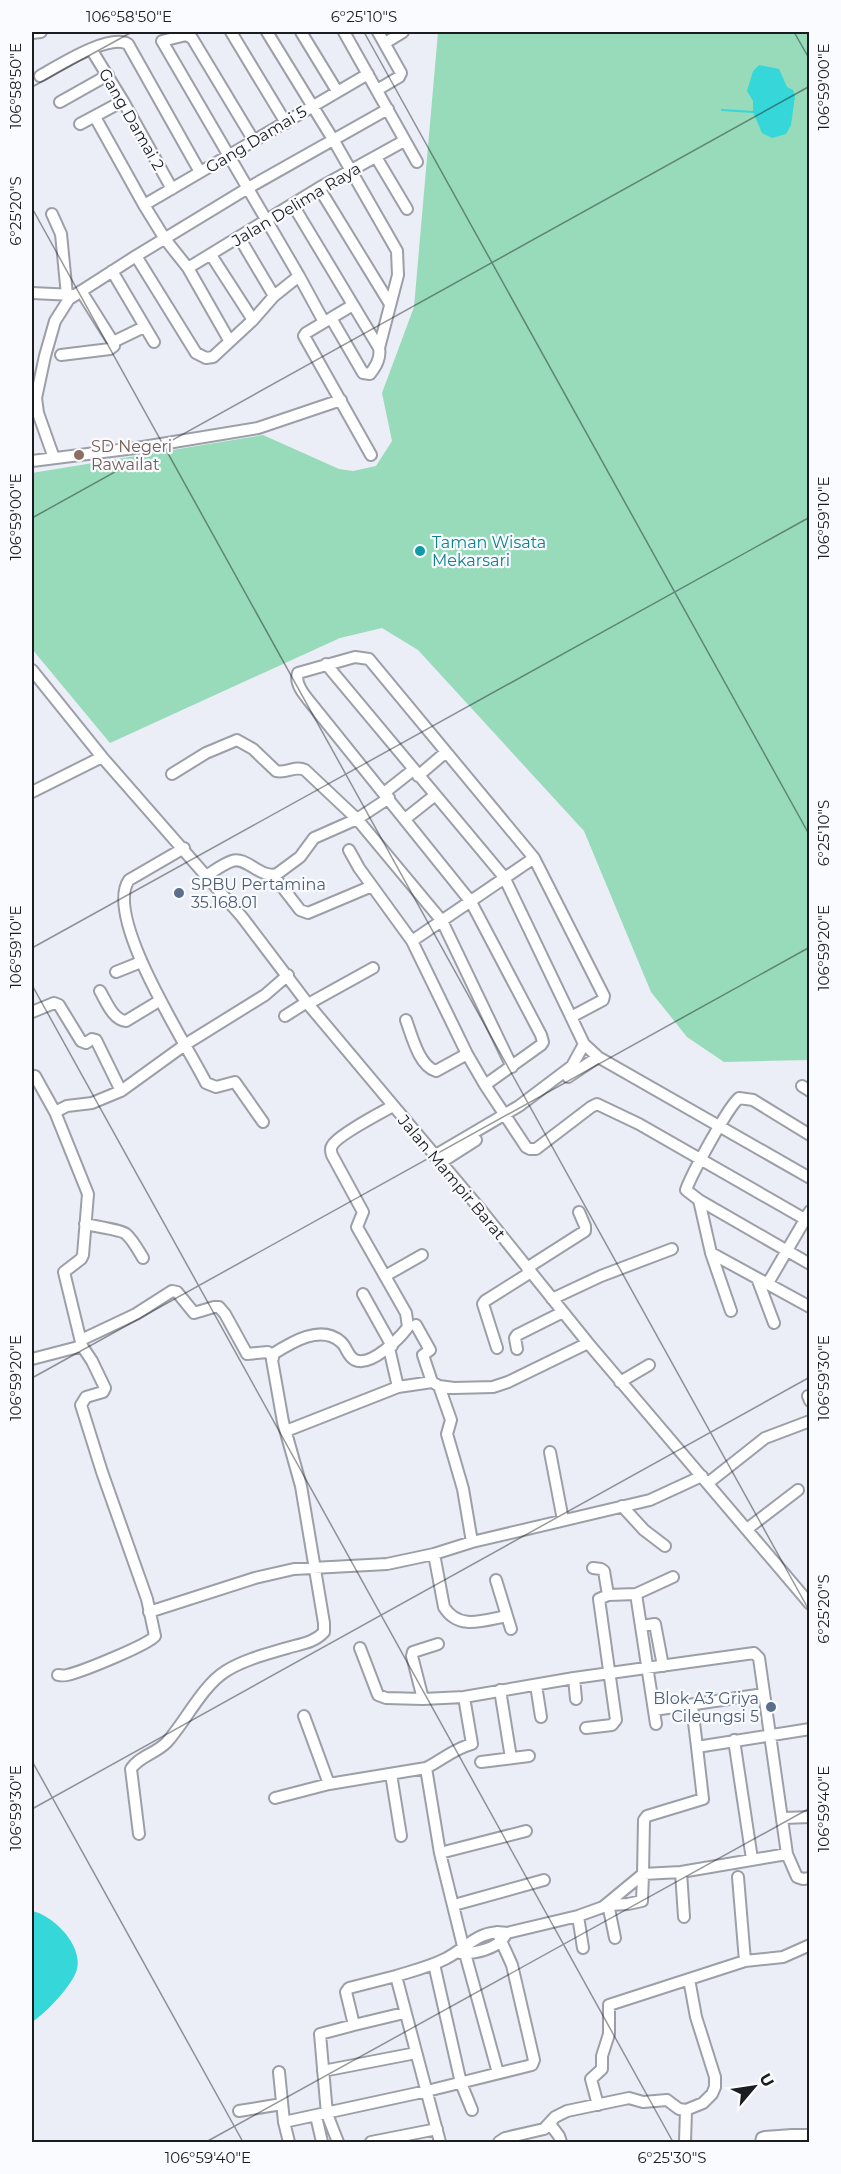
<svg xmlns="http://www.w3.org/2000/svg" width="841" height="2174" font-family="Montserrat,sans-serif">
  <rect width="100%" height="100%" fill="#ebeef7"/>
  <path fill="#97dbba" d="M438,32H809V1060L724,1062L687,1037L651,992L584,831L418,650L382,628L340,638L110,743L32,649V473L263,435L339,469L353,471L376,466L392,441L382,393L414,307Z"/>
  <path fill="#35d7d8" d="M759,65L779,69L787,87L793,90L795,96L791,125L786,134L772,138L762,133L753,112V101L747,91L753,71Z
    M32,1911C53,1915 83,1945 77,1969C73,1985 45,2014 32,2022Z"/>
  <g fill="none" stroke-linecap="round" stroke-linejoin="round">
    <path stroke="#35d7d8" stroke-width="2" d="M722,110L753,112"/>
    <g stroke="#9d9fa8" stroke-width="14">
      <path id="minor" d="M231,32L286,123
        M267,32L334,141L397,251L398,275L379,348C381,358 376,366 370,374L363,373L331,318
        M301,32L337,91
        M344,32L417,162
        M32,33L41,32
        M385,43L403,32
        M91,49L123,101L172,189
        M40,76C58,66 109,33 128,44L200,172
        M377,90L399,77L401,73L378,32
        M60,102L108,75
        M95,117L144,205L165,239L188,268L229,340
        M80,124L123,101
        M254,141L192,38L186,35L162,41L299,276L324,322
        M376,157L407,209
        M319,188L390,304
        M144,205L368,74
        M293,205L379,348
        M52,214L61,234L67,295
        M239,237L274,296
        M211,255L253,320
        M136,256L196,353L206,358L213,357L253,320L274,296L299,276
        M188,268L319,188L404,141
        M112,271L154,342
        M81,291L113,342
        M32,293L74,295
        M353,305L306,333L304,336L371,455
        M61,355L110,349L114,346L113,342L144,327
        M54,458L38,413L36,398L45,356L55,321L69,299L136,256L248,188L388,109
        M32,461L143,447L258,428L341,400
        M326,664L504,877L584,1044L598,1057L810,1178
        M32,670L102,757L242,917L308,1004L481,1210L588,1343L810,1604
        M172,774L206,753L237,740L253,749L276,771C286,774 295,765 305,770L357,819L442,921L512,1067
        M418,776L446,752
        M32,792L102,757
        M384,793L413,770
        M405,819L434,796
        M184,848L129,880C103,917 187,1045 206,1083L216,1087L235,1082L263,1122
        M349,850L359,868L412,941L467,1054L485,1085L526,1147L530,1149H536L591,1107L597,1104L639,1124L810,1222
        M273,875L300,910L308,913L372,886
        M206,876C214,871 223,864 232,861C247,856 260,879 277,874L300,857L314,838L357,819L389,798
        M412,941L534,858
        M116,972L141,962
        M100,991C106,1001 113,1020 126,1021L159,1001
        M308,1004L373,968
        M32,1012L54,1003L59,1005L81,1041L86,1043L92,1039L96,1040L121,1091L186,1044L265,995L288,975
        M285,1016L307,1002
        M406,1020C412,1036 419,1066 436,1071L467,1054
        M35,1076L55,1112L88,1194L83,1255L81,1259L64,1272L82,1346L92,1361L105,1388L103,1392L86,1397L81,1405L102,1472L147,1599L155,1636C148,1645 81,1672 67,1675C65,1676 60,1675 58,1675
        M568,1077L598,1057
        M485,1085L541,1045L543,1042L541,1035L471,902L318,712C311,702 293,686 298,673L355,657L369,659L534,858L604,996L603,1000L573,1016
        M802,1086L810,1091
        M55,1112L67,1106L92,1103L121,1091
        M810,1135L753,1100L739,1098C728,1107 691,1175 686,1190L699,1200L810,1264
        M434,1156L519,1106L572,1066L584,1044
        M440,1163L476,1140
        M699,1200L711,1253L731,1311
        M85,1224C94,1226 122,1230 126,1234C133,1240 138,1250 143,1258
        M711,1253L810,1307
        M527,1268L585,1231V1226L579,1212
        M385,1276L422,1255
        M757,1278L774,1323
        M768,1283L810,1211
        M363,1294L392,1346
        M552,1299L601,1276L672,1249
        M416,1325L430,1350L423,1355L432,1382
        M81,1340L136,1314L172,1291L177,1292L194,1313L214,1307H219L225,1314L247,1354L268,1352L273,1358
        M389,1348L398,1387
        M497,1348L483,1304L485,1301L531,1272
        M517,1349L515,1338L517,1335L563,1312
        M32,1359L82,1346
        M620,1382L649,1365
        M439,1386L451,1420L447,1434L463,1489L472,1542
        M808,1396L810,1401
        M286,1431L398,1387L432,1382L439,1386L454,1388L493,1387L508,1382L588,1343
        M550,1452L563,1520
        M708,1483L765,1438L810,1421
        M622,1506L644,1530L665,1546
        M747,1529L798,1490
        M434,1554L444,1607C459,1631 484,1620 507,1616L496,1580
        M593,1568L601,1569L604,1571L608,1595
        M636,1594L656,1724
        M149,1612L255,1578L294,1569L387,1564L434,1554L472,1542L650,1500L702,1476
        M507,1616L511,1629
        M641,1626L655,1624L663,1666
        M360,1648L378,1695L386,1698L423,1699L464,1697L574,1678L754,1653L759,1658L787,1854
        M574,1678L576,1699
        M536,1685L541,1717
        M500,1690L511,1758
        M423,1699L412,1656L413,1652L438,1644
        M692,1706L697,1747
        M654,1710L764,1694
        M304,1716L329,1784
        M586,1728L612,1725L616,1720L599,1599L608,1595L636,1594L673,1577
        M734,1740L752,1859
        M481,1762L529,1756
        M426,1768C442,1760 455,1748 472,1744L464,1697
        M391,1774L401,1836
        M275,1798L329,1784L426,1768L440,1853L463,1946L498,2073
        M784,1818L810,1817
        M139,1834L131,1769C138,1757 157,1753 167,1742C186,1721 202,1686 226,1671C243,1660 267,1654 287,1648C300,1644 314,1643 324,1632V1623L301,1486L283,1422L272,1360L273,1354C292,1342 321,1324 341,1342C347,1347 347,1356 355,1360C371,1367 399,1339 408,1327L406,1313L357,1227L363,1212L332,1155C331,1152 330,1149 332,1146C336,1136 382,1112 393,1106
        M440,1853L526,1831
        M681,1872L684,1917
        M738,1877L745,1961
        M608,1904L615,1938
        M454,1905L544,1880
        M609,1905L628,1904L642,1901L643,1874L681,1872L787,1854L797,1877L803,1879L810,1878
        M578,1916L583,1948
        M460,1953C474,1954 497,1949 505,1936
        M434,1964L461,2083L472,2110
        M354,2025L404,2013
        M323,2071L416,2053
        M279,2072L284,2122L427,2091L532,2065L534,2060L512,1965L497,1932
        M598,2105L591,2079L602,2069V2056L609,2034V2005L745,1961L783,1957L810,1945
        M239,2111L282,2104
        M316,2116L322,2142
        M284,2122L289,2142
        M550,2124L559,2136L561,2142
        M338,2142L327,2114L320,2034L354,2025L346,1992L349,1988L396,1976
        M371,2142L437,2129
        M440,2142L396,1976C412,1971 429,1967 445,1959C466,1949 479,1928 507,1933L578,1916L603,1907L643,1874L644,1820L647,1816L703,1799L697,1747L810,1729
        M499,2142L505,2138L544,2129L555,2117L567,2111L629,2098L643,2102L667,2100L679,2109L686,2110
        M685,2142L686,2110L703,2103L712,2094L715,2087V2077L696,2017L689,1979
        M761,2142L762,2138L765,2137L792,2135
        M794,2142L792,2135H810"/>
    </g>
    <use href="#minor" stroke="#fff" stroke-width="10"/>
  </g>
  <path fill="none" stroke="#1b1c1f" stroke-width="1.5" stroke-opacity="0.45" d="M364,32L810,836M794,32L810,60M32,87L132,32M32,208L810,1612M32,518L810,86M32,948L810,517M32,985L673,2142M32,1378L810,947M32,1761L243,2142M32,1809L810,1377M206,2142L810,1808"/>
  <circle fill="#8d6e63" stroke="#fafbff" stroke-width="2" cx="79" cy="455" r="6"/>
  <circle fill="#0f9aa8" stroke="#fafbff" stroke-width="2" cx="420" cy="551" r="6"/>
  <g fill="#5c6f8a" stroke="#fafbff" stroke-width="2">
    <circle cx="179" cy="893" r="6"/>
    <circle cx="771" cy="1707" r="6"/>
  </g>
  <g text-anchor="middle" stroke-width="4.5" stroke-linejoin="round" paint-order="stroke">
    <g font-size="16" fill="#1b1c1f" stroke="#fafbff">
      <text transform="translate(132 119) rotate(60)" y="6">Gang Damai 2</text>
      <text transform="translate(256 139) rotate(-31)" y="6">Gang Damai 5</text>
      <text transform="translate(296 204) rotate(-31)" y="6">Jalan Delima Raya</text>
      <text transform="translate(452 1177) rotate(50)" y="6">Jalan Mampir Barat</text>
    </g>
    <g font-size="16" fill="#785e54" stroke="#fafbff" text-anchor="start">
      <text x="91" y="452">SD Negeri<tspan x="91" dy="18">Rawailat</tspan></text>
    </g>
    <g font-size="16" fill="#0d838f" stroke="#fafbff" text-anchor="start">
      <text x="432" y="548">Taman Wisata<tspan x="432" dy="18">Mekarsari</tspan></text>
    </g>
    <g font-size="16" fill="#4e5e75" stroke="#fafbff" text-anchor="start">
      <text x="191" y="890">SPBU Pertamina<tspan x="191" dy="18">35.168.01</tspan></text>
      <text x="759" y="1704" text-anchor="end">Blok A3 Griya<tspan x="759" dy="18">Cileungsi 5</tspan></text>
    </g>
  </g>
  <rect width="841" height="2174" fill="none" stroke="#fafbff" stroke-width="66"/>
  <g transform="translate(754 2087) rotate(61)" stroke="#fafbff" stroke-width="4.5" paint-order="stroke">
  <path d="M0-4.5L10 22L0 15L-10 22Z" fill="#1b1c1f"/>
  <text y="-9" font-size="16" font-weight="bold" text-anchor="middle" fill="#1b1c1f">U</text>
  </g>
  <rect x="33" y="33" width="775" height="2108" fill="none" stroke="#1b1c1f" stroke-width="2"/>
  <g font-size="15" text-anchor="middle" fill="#1b1c1f">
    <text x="129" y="22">106°58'50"E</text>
    <text x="364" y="22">6°25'10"S</text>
    <text transform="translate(16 86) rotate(-90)" y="5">106°58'50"E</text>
    <text transform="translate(824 87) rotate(-90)" y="5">106°59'00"E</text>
    <text transform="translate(16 211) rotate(-90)" y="5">6°25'20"S</text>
    <text transform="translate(16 517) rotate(-90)" y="5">106°59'00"E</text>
    <text transform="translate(824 518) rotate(-90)" y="5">106°59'10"E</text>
    <text transform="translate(824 833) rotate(-90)" y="5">6°25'10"S</text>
    <text transform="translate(16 947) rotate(-90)" y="5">106°59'10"E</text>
    <text transform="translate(824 948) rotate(-90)" y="5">106°59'20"E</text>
    <text transform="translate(16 1378) rotate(-90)" y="5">106°59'20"E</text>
    <text transform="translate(824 1378) rotate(-90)" y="5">106°59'30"E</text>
    <text transform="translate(824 1609) rotate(-90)" y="5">6°25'20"S</text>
    <text transform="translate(16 1808) rotate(-90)" y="5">106°59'30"E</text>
    <text transform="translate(824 1809) rotate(-90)" y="5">106°59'40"E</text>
    <text x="208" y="2163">106°59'40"E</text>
    <text x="672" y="2163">6°25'30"S</text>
  </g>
</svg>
